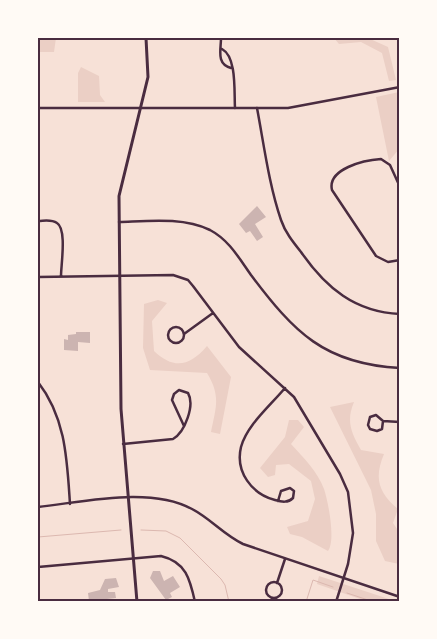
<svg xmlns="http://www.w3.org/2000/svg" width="437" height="639" font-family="'Titillium Web',sans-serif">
  <rect width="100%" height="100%" fill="#f7e1d7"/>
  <path fill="#ebcfc5" d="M38,38H56L54,52H38Z
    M334,38H368L388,47L396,80L389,81L382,53L361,42L339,44Z
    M81,67L99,76L100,95L105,102H78V73Z
    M399,92V149L389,161L376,97Z
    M158,300L167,303L152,321L154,351C174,370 190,366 207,346L231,377L220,434L211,432C216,407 221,396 207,373L150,370L143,348L144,304Z
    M354,402C346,421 351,432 361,450L384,454C374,478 378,492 398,509L393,523L399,532V564L385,561L376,541V514L371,490L330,407Z
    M289,420H298L304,427L291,444C303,457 318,472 324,489C328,501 336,540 328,551L302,537L290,534L287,527L308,521L315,499L311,481L289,464L276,465L275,475L268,477L260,468L285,437Z
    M319,576L395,601H366L317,584Z"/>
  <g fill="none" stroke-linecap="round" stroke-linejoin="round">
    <path stroke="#dcb8b0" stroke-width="1" d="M141,530L166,531L180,538L221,579L225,585L229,602
      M38,537L121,530
      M347,593L374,602
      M306,602L313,580L333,587"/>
  </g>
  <path fill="#ccb4b1" d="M257,206L266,217L255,224L263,237L257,241L250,231L246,233L239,224Z
    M76,332H90V343L78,342V351L64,350V339L68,340V335L76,334Z
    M153,571H160L164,581L173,576L180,587L170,593L172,597L166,600L150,578Z
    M116,578L119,587L108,589V592H115L116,598L89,601L88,593L100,590L105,579Z"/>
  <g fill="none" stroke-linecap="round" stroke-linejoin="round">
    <path stroke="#4a2c40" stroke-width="2.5" d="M221,38C221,50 216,64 231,68
      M222,49C237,57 234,92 235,108
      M257,108C264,145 269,185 281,220C285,232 293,242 301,252C326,288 355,312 400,314
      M400,187L390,165L381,159C364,160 327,169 332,190L376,256L388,262L400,260
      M38,221C44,221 51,219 57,223C67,229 61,265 61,276
      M119,222C149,221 183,217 210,230C229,240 239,258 251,275C294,332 324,364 400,368
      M38,277L173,275L188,280L193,286L239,347L294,397L340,474L348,492L353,533L348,564L336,602
      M168 335a8 8 0 1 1 16 0a8 8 0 1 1-16 0Z
      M184,334L213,313
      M38,382C66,418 67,460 70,504
      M383,421L382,429L377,431L370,429L368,425L370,417L376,415L383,421L400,422
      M123,444L173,439C185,432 195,405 188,393L179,390L174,394L172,400L184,426
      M278,501L281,491L290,488L294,491L293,498C288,503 282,502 275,500C252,494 235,472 241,447C247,425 270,406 285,388
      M38,567L161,556C186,562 190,579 195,602
      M266 590a8 8 0 1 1 16 0a8 8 0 1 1-16 0Z
      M277,583L285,559"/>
    <path stroke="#4a2c40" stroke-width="2.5" d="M38,108H288L400,87
      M38,507C84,502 150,486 192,509C211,519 224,535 243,544L400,597"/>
    <path stroke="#4a2c40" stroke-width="3" d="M137,602L121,409L119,196L148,77L146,38"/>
  </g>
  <rect width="437" height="639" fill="none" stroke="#fffaf5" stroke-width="78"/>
  <rect x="39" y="39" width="359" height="561" fill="none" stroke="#4a2c40" stroke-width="2"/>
</svg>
